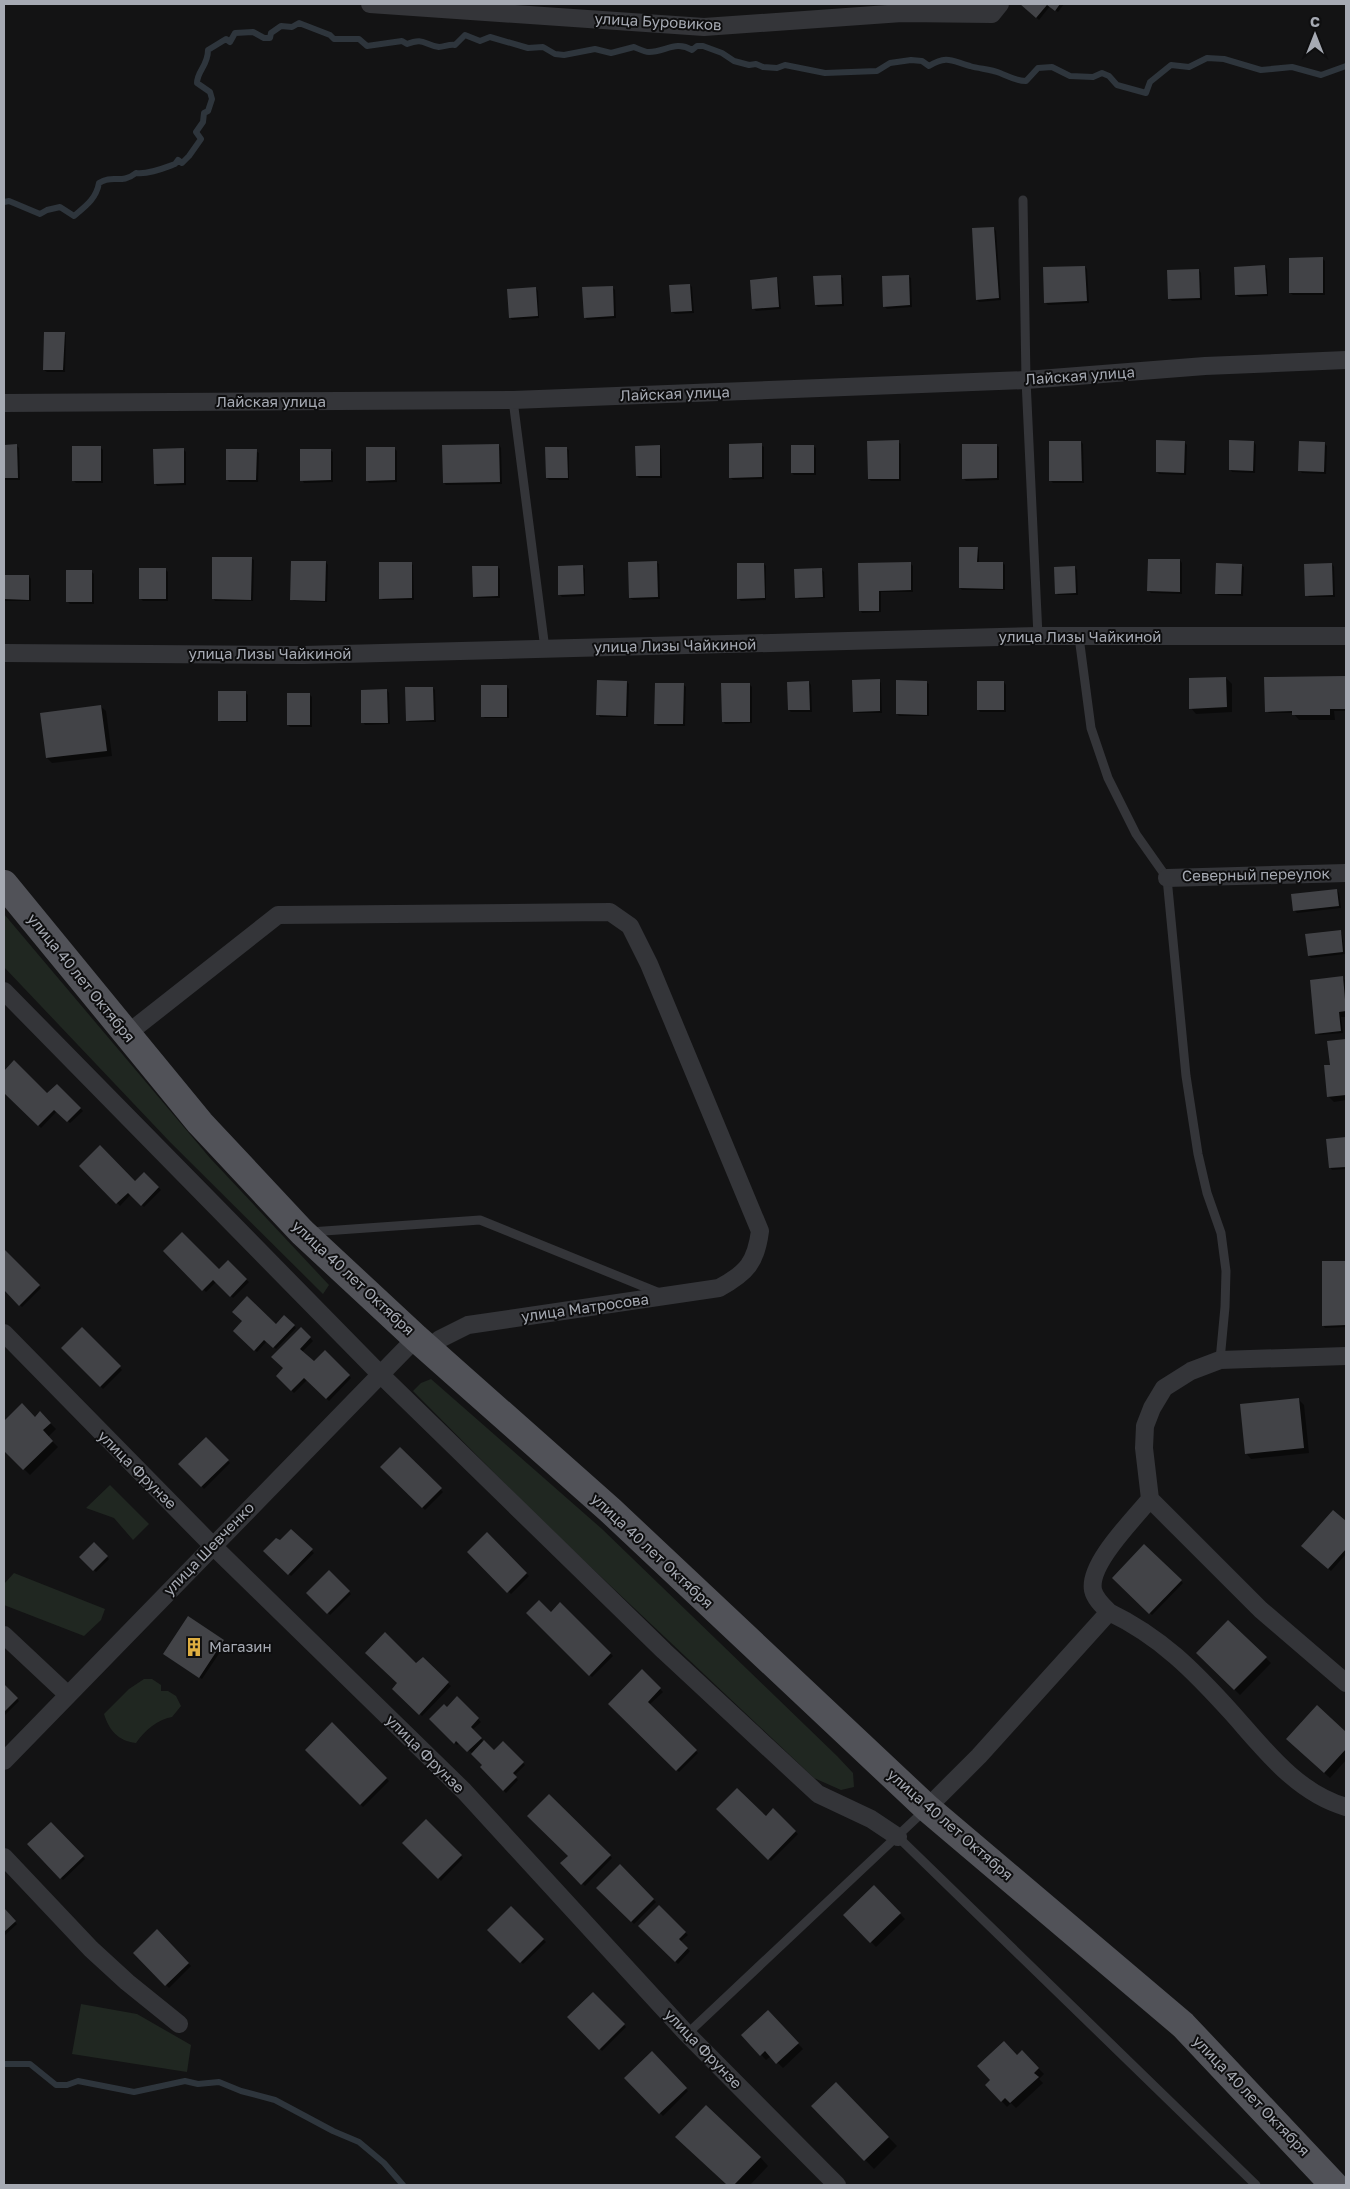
<svg xmlns="http://www.w3.org/2000/svg" width="1350" height="2189" font-family="'Golos Text',sans-serif">
  <rect width="100%" height="100%" fill="#131314"/>
  <path fill="#202721" d="M4,914L210,1158L329,1285L323,1294L170,1142L4,967Z
    M431,1379L602,1529L837,1756L853,1773L854,1787L841,1790L814,1778L542,1521L413,1391L421,1383Z
    M110,1485L149,1524L133,1540L114,1518L86,1508Z
    M14,1573L105,1609L101,1620L84,1636L4,1605V1584Z
    M144,1679H152L161,1685V1691H168L176,1696L181,1706L172,1717C158,1719 144,1731 136,1743C118,1741 109,1730 104,1714L129,1689Z
    M81,2004L137,2014L191,2045L187,2072L72,2054Z"/>
  <path fill="#0007" d="M1022,4H1064L1058,12L1050,6L1039,20Z
    M994,228L996,231L1001,300L979,302L977,300Z
    M1322,258L1325,261V295H1293L1290,293Z
    M1085,267L1087,269L1089,303L1048,305L1045,302Z
    M1265,267L1267,269L1268,296L1239,297L1236,295Z
    M1199,270L1201,273L1202,300L1172,301L1169,298Z
    M840,276L843,278L844,306L818,307L816,305Z
    M908,276L911,278L912,307L887,309L884,306Z
    M776,279L778,281L781,309L756,311L753,308Z
    M690,285L692,287L694,313L675,314L672,312Z
    M612,287L615,290L616,318L587,320L585,317Z
    M536,288L538,291L539,318L512,320L510,317Z
    M64,333L66,335L65,372H47L44,370Z
    M898,442L901,444V481H871L869,479Z
    M1081,442L1083,444L1084,483H1053L1051,481Z
    M1184,442L1187,445L1186,475L1159,474L1157,472Z
    M1254,442L1256,445L1255,473L1232,472L1230,469Z
    M1324,443L1327,446L1326,474L1302,473L1299,470Z
    M499,445L501,448L502,484L446,485L444,483Z
    M761,445L764,447V479L733,480L730,477Z
    M996,445L999,447V480L966,481L963,478Z
    M4,446H17L19,448L20,480H4Z
    M659,446L661,449L662,478H639L637,476Z
    M813,446L816,448V475H794L792,473Z
    M100,447L103,450V483H76L74,481Z
    M566,448L569,450V480H549L547,478Z
    M395,449L397,451V482L369,483L367,480Z
    M184,450L186,452V485L157,486L155,483Z
    M330,450L333,452V482L304,483L302,480Z
    M256,451L259,453L258,482H229L227,479Z
    M977,548L979,550V563H1003L1005,565V590H962L960,588Z
    M251,558L254,560L253,601H215L213,598Z
    M1180,560L1182,563V594L1151,593L1149,591Z
    M326,562L328,565L327,602L294,601L291,599Z
    M656,562L659,564L660,599L633,600L630,598Z
    M411,563L413,565L414,600H383L380,598Z
    M910,563L913,566V592H881V612L862,613L860,610L859,564Z
    M764,564L766,566V600L741,601L738,598Z
    M1332,564L1334,567L1335,597H1309L1307,595Z
    M1241,565L1244,567L1243,596L1218,595L1216,593Z
    M582,566L585,569V596L562,597L559,594Z
    M498,567L500,569V598H476L474,596Z
    M1075,567L1077,570L1078,595H1058L1056,593Z
    M165,569L168,572V601H143L140,598Z
    M821,569L824,572L825,598L799,599L797,597Z
    M91,571L94,574V604H70L68,602Z
    M4,576H29L31,579V601H4Z
    M1346,677V711H1334L1335,720H1299L1293,713H1269L1267,711L1293,678Z
    M1226,678L1232,684V712L1196,714L1191,708Z
    M879,680L881,683L882,713H856L854,711Z
    M627,682L629,684L628,717H600L598,714Z
    M809,682L811,685L812,712H791L789,710Z
    M926,682L929,684V716H899L897,714Z
    M1004,682L1006,685V712H980L978,709Z
    M683,684L686,687L685,726H658L655,723Z
    M749,684L752,687V723L725,724L723,721Z
    M506,686L509,689V718H485L482,716Z
    M433,688L435,690L436,722H409L407,720Z
    M387,690L389,693L390,724L365,725L363,722Z
    M245,692L248,695V722H221L219,720Z
    M309,694L312,697V727H290L288,725Z
    M100,706L106,711L112,756L52,763L47,758Z
    M1337,890L1339,893L1341,908L1297,913L1294,910Z
    M1340,931L1342,934L1345,954L1311,958L1309,956Z
    M1343,978L1346,981V1017H1341L1343,1033L1319,1035L1316,1033Z
    M1346,1040V1100L1334,1102L1328,1096L1331,1066L1329,1042Z
    M14,1062L47,1095L57,1085L83,1111L70,1123L57,1111L41,1128L4,1091V1072Z
    M1346,1139V1169L1332,1170L1330,1167L1328,1140Z
    M81,1166L135,1183L144,1173L161,1190L144,1207L131,1194L120,1206Z
    M4,1251L41,1288L22,1307L4,1289Z
    M165,1251L219,1271L228,1262L249,1282L233,1298L216,1282L206,1292Z
    M1346,1262V1327L1325,1328L1323,1325V1263Z
    M285,1317L296,1328L276,1349L267,1341L257,1352L234,1331L276,1326Z
    M82,1328L122,1370L103,1389L62,1348Z
    M301,1329L313,1341L302,1352L314,1363L325,1352L351,1378L329,1401L307,1380L294,1393L277,1376L285,1368Z
    M1299,1400L1304,1405L1309,1453L1251,1459L1246,1453Z
    M22,1405L35,1418L40,1413L56,1429L48,1437L58,1447L30,1475L4,1449V1423Z
    M206,1439L230,1463L204,1489L180,1464Z
    M400,1449L443,1492L425,1510L382,1467Z
    M1333,1512L1346,1523V1554L1331,1571L1303,1546Z
    M291,1531L314,1553L291,1576L265,1551L281,1542Z
    M487,1534L529,1576L511,1594L469,1552Z
    M94,1544L109,1559L96,1572L81,1557Z
    M1144,1546L1183,1583L1152,1615L1114,1578Z
    M329,1572L351,1594L330,1615L308,1593Z
    M560,1604L613,1656L592,1677L527,1613L551,1614Z
    M1228,1622L1271,1663L1240,1695L1198,1653Z
    M223,1641L226,1643L202,1679L167,1656Z
    M423,1659L451,1686L422,1716L394,1689Z
    M642,1671L663,1692L649,1705L698,1753L679,1772L610,1704Z
    M4,1685L19,1701L4,1716Z
    M457,1698L481,1722L472,1730L494,1752L503,1743L525,1765L514,1776L518,1780L506,1793L481,1768L484,1765L471,1752L460,1743L457,1745L431,1719L447,1708Z
    M1317,1707L1346,1734V1760L1330,1778L1293,1744Z
    M332,1724L389,1781L363,1807L306,1750Z
    M549,1796L612,1858L585,1886L562,1864L569,1856Z
    M718,1809L766,1818L773,1810L798,1834L771,1861Z
    M426,1821L463,1858L441,1881L404,1843Z
    M51,1824L85,1859L63,1880L29,1845Z
    M620,1866L656,1902L634,1924L598,1888Z
    M874,1887L905,1919L876,1947L845,1915Z
    M511,1907L546,1942L523,1964L489,1930Z
    M659,1907L688,1935L680,1942L690,1951L678,1964L640,1926Z
    M4,1910L17,1924L4,1936Z
    M157,1931L191,1966L169,1988L135,1953Z
    M593,1994L626,2027L602,2051L569,2017Z
    M773,2017L803,2049L783,2068L771,2056L766,2060L743,2035Z
    M1022,2052L1044,2074L1039,2079L1043,2083L1016,2108L1011,2103L1007,2107L987,2085Z
    M652,2053L688,2091L663,2116L626,2078Z
    M836,2084L897,2146L874,2169L813,2106Z
    M760,2157L768,2166L750,2185H726Z"/>
  <g fill="none" stroke-linecap="round" stroke-linejoin="round">
    <path stroke="#2e353c" stroke-width="6" d="M4,202L9,201L40,214L47,210L60,207L74,216C86,206 96,199 99,183C113,174 121,185 136,173C147,175 164,168 175,164L178,160L182,163L189,156L201,139L196,132L203,122L204,113L208,111L212,99L210,92L197,83C197,71 208,66 208,50L226,39L230,42L235,33L253,32L264,38H270L271,33L281,26L292,27L299,23L330,35L334,39H359L367,46L402,41L407,44C424,37 424,45 439,47C444,47 449,44 455,45L465,35L480,41L490,37L528,48L543,47L555,54L564,55L595,49L611,53L634,47C639,49 644,52 649,52C665,52 676,40 692,50L697,46H703L722,53L734,61L749,65L756,64L763,67L777,68L785,65L825,73L877,71L890,63L911,60L922,61L929,66C948,55 951,61 970,66C980,69 990,69 1000,73C1010,77 1016,81 1026,81L1038,68L1052,67L1070,76L1093,77L1102,73L1109,76L1117,85L1146,93L1150,82L1171,65L1189,67L1207,58L1224,59L1261,70L1292,67L1321,75L1346,66
      M4,2064H30L56,2085H67L78,2081L134,2092L185,2081L198,2084L219,2082L241,2091L275,2100L333,2131L359,2142L384,2163L403,2185"/>
  </g>
  <path fill="#424347" d="M1020,4H1060L1055,11L1047,5L1036,18Z
    M994,227L999,298L976,300L972,228Z
    M1323,257V293H1289V258Z
    M1265,265L1267,294L1235,295L1234,267Z
    M1085,266L1087,301L1044,303L1043,267Z
    M1199,269L1200,298L1168,299L1167,270Z
    M841,275L842,304L815,305L813,276Z
    M909,275L910,305L883,307L882,276Z
    M777,277L779,307L752,309L750,280Z
    M690,284L692,311L671,312L669,285Z
    M613,286L614,316L584,318L582,287Z
    M536,287L538,316L509,318L507,289Z
    M44,332H65L63,370H43Z
    M899,440V479H868L867,441Z
    M1156,440L1185,441L1184,473L1156,472Z
    M1229,440L1254,441L1253,471L1229,470Z
    M1049,441H1081L1082,481H1049Z
    M1299,441L1325,442L1324,472L1298,471Z
    M762,443V477L729,478V444Z
    M17,444L18,478H4V445Z
    M499,444L500,482L443,483L442,445Z
    M962,444H997V478L962,479Z
    M660,445V476H636L635,446Z
    M791,445H814V473H791Z
    M72,446H101V481H72Z
    M366,447H395V480L366,481Z
    M545,447H567L568,478H546Z
    M184,448V483L154,484L153,449Z
    M226,449H257L256,480H226Z
    M300,449H331V480L300,481Z
    M959,547H978L977,562H1003V589L959,588Z
    M212,557H252L251,600L212,599Z
    M1148,559H1180V592L1147,591Z
    M291,561H326L325,601L290,600Z
    M657,561L658,597L629,598L628,562Z
    M379,562H412V598L379,599Z
    M911,562V590L879,591V611H859L858,563Z
    M737,563H764L765,598L737,599Z
    M1216,563L1242,564L1241,594H1215Z
    M1332,563L1333,595L1305,596L1304,564Z
    M583,565L584,594L558,595V566Z
    M472,566H498V596L473,597Z
    M1075,566L1076,593L1055,594L1054,567Z
    M139,568H166V599H139Z
    M822,568L823,597L795,598L794,569Z
    M66,570H92V602H66Z
    M4,575H29V600L4,599Z
    M1346,676V709H1330V715H1292V711L1265,712L1264,677Z
    M1226,677L1227,707L1189,709V678Z
    M880,679V711L853,712L852,680Z
    M597,680L627,681L626,716L596,715Z
    M896,680L927,681V715L896,714Z
    M809,681L810,710H788L787,682Z
    M977,681H1004V710H977Z
    M655,683H684L683,724H654Z
    M721,683H750V722H722Z
    M481,685H507V717H481Z
    M405,687H433L434,720L406,721Z
    M387,689L388,723H361V690Z
    M218,691H246V721H218Z
    M287,693H310V725H287Z
    M101,705L107,751L46,758L40,713Z
    M1337,889L1339,906L1293,911L1291,894Z
    M1341,930L1343,952L1308,956L1305,934Z
    M1343,976L1346,1011L1339,1012L1341,1031L1315,1034L1310,980Z
    M1346,1039V1095L1327,1097L1324,1065H1330L1327,1041Z
    M14,1060L47,1093L57,1084L81,1108L67,1122L54,1110L38,1126L4,1093V1071Z
    M1346,1137V1167L1329,1168L1326,1139Z
    M100,1145L135,1181L144,1172L159,1187L141,1206L128,1193L116,1204L79,1166Z
    M182,1232L219,1269L228,1260L247,1279L230,1297L213,1280L202,1291L163,1251Z
    M4,1249L40,1285L19,1306L4,1290Z
    M1322,1261H1346V1325L1322,1326Z
    M247,1296L276,1324L284,1315L295,1325L273,1348L264,1340L254,1351L233,1331L242,1321L232,1312Z
    M82,1327L121,1366L100,1387L61,1348Z
    M301,1327L311,1337L300,1349L314,1361L325,1350L350,1375L326,1399L304,1378L291,1391L276,1376L283,1368L271,1357Z
    M1299,1398L1304,1448L1245,1454L1240,1404Z
    M22,1403L35,1417L40,1411L51,1423L43,1430L53,1441L23,1470L4,1451V1421Z
    M206,1437L229,1460L201,1487L178,1464Z
    M400,1447L442,1488L422,1508L380,1467Z
    M1333,1510L1346,1521V1549L1328,1569L1301,1546Z
    M291,1529L313,1549L288,1575L263,1551L276,1538L280,1540Z
    M487,1532L527,1573L507,1593L467,1552Z
    M94,1542L108,1556L93,1571L79,1557Z
    M1144,1544L1182,1580L1149,1614L1112,1578Z
    M329,1570L350,1591L327,1614L306,1593Z
    M539,1600L551,1612L560,1602L611,1653L589,1676L526,1613Z
    M188,1616L224,1640L199,1678L163,1654Z
    M1228,1620L1267,1657L1234,1690L1196,1653Z
    M385,1632L416,1663L423,1657L449,1682L419,1715L392,1689L397,1683L365,1653Z
    M642,1669L661,1688L648,1702L697,1750L676,1771L608,1704Z
    M4,1684L18,1698L4,1712Z
    M457,1696L479,1718L471,1727L482,1738L467,1752L456,1741L454,1744L429,1719L444,1704L447,1707Z
    M1317,1705L1346,1732V1749L1324,1773L1286,1739Z
    M332,1722L387,1778L360,1805L305,1750Z
    M484,1740L494,1750L503,1741L524,1762L513,1773L517,1777L503,1791L480,1767L482,1765L471,1754Z
    M737,1788L766,1816L773,1808L796,1831L768,1860L716,1809Z
    M549,1794L611,1855L581,1885L560,1863L568,1856L527,1816Z
    M426,1819L462,1855L438,1879L402,1843Z
    M51,1822L84,1856L60,1879L27,1844Z
    M620,1864L654,1899L631,1922L596,1888Z
    M874,1885L901,1913L870,1943L843,1915Z
    M659,1905L686,1932L679,1939L688,1948L675,1962L638,1926Z
    M511,1906L544,1939L520,1963L487,1930Z
    M4,1908L16,1921L4,1932Z
    M157,1929L189,1963L165,1986L133,1953Z
    M593,1992L625,2024L599,2050L567,2017Z
    M768,2010L799,2043L776,2064L765,2051L760,2056L741,2035Z
    M1004,2041L1017,2055L1022,2050L1039,2068L1034,2073L1039,2077L1010,2103L1005,2098L1001,2102L985,2085L990,2080L977,2066Z
    M652,2051L687,2088L659,2114L624,2078Z
    M836,2082L889,2137L864,2161L811,2106Z
    M706,2105L761,2157L734,2185H725L726,2184L675,2137Z"/>
  <g fill="none" stroke-linecap="round" stroke-linejoin="round">
    <path stroke="#343539" stroke-width="9" d="M1023,200L1026,380L1038,636
      M513,400L545,649
      M1079,637L1091,728L1108,778L1136,834L1167,878L1186,1076L1198,1154L1207,1193L1221,1233L1226,1271L1225,1307L1220,1360
      M310,1232L480,1220L662,1294
      M898,1837L1256,2185
      M687,2034L925,1810"/>
    <path stroke="#343539" stroke-width="18" d="M370,4L704,27L902,13L992,14L1000,4
      M4,403L513,400L1026,380L1205,366L1346,360
      M4,653L303,655L1038,636H1346
      M1167,878L1346,873
      M4,991L379,1373L664,1651L818,1794L871,1819L898,1837
      M127,1034L278,915L610,912L630,926L649,964L760,1231C756,1262 747,1273 719,1288L468,1325L440,1339L428,1349
      M4,1333L213,1546L464,1791L687,2034L837,2185
      M1150,1499L1261,1610L1346,1683
      M1109,1612C1103,1606 1095,1599 1093,1590C1088,1564 1134,1519 1150,1499L1144,1448L1145,1426L1152,1408L1164,1388L1191,1371L1220,1360L1346,1356
      M4,1635L68,1695
      M4,1761L416,1338
      M927,1808L979,1756L1109,1612C1161,1637 1194,1671 1232,1713C1265,1750 1297,1793 1346,1807
      M4,1857L91,1949L127,1982L179,2024"/>
    <path stroke="#515258" stroke-width="28" d="M4,884L200,1123L302,1232L416,1338L610,1510L927,1808L1183,2025L1334,2185"/>
  </g>
  <defs>
    <g id="building-bare" transform="scale(1.5)"><path d="M-4-6H4V6H1V3H-1V6H-4ZM-2.5-4.3h1.7v1.8h-1.7ZM.8-4.3h1.7v1.8H.8ZM-2.5-1h1.7V.8h-1.7ZM.8-1h1.7V.8H.8Z" fill="#deae41" stroke="#0e0e0f" stroke-width="2.5" paint-order="stroke"/></g>
  </defs>
  <g fill-rule="evenodd">
    <use href="#building-bare" x="194" y="1647"/>
  </g>
  <g text-anchor="middle" stroke-width="4" stroke-linejoin="round" paint-order="stroke">
    <g font-size="15" fill="#a6aab3" stroke="#0e0e0f">
      <text transform="translate(658 22) rotate(3)" y="5">улица Буровиков</text>
      <text transform="translate(1080 376) rotate(-4)" y="5">Лайская улица</text>
      <text transform="translate(675 394) rotate(-2)" y="5">Лайская улица</text>
      <text x="271" y="407">Лайская улица</text>
      <text x="1080" y="642">улица Лизы Чайкиной</text>
      <text transform="translate(675 646) rotate(-1)" y="5">улица Лизы Чайкиной</text>
      <text x="270" y="659">улица Лизы Чайкиной</text>
      <text transform="translate(1256 875) rotate(-1)" y="5">Северный переулок</text>
      <text transform="translate(81 978) rotate(51)" y="5">улица 40 лет Октября</text>
      <text transform="translate(353 1278) rotate(43)" y="5">улица 40 лет Октября</text>
      <text transform="translate(585 1308) rotate(-8)" y="5">улица Матросова</text>
      <text transform="translate(137 1470) rotate(45)" y="5">улица Фрунзе</text>
      <text transform="translate(209 1549) rotate(-46)" y="5">улица Шевченко</text>
      <text transform="translate(652 1551) rotate(43)" y="5">улица 40 лет Октября</text>
      <text transform="translate(425 1754) rotate(45)" y="5">улица Фрунзе</text>
      <text transform="translate(950 1825) rotate(41)" y="5">улица 40 лет Октября</text>
      <text transform="translate(703 2049) rotate(46)" y="5">улица Фрунзе</text>
      <text transform="translate(1251 2096) rotate(46)" y="5">улица 40 лет Октября</text>
    </g>
    <g font-size="15" fill="#a6aab3" stroke="#0e0e0f" text-anchor="start">
      <text x="209" y="1652">Магазин</text>
    </g>
  </g>
  <rect width="1350" height="2189" fill="none" stroke="#a6aab3" stroke-width="10"/>
  <g transform="translate(1315 35)" stroke="#0e0e0f" stroke-width="4" paint-order="stroke">
  <path d="M0-4L9 19L0 12L-9 19Z" fill="#a6aab3"/>
  <text y="-8" font-size="14" font-weight="bold" text-anchor="middle" fill="#a6aab3">С</text>
  </g>
</svg>
